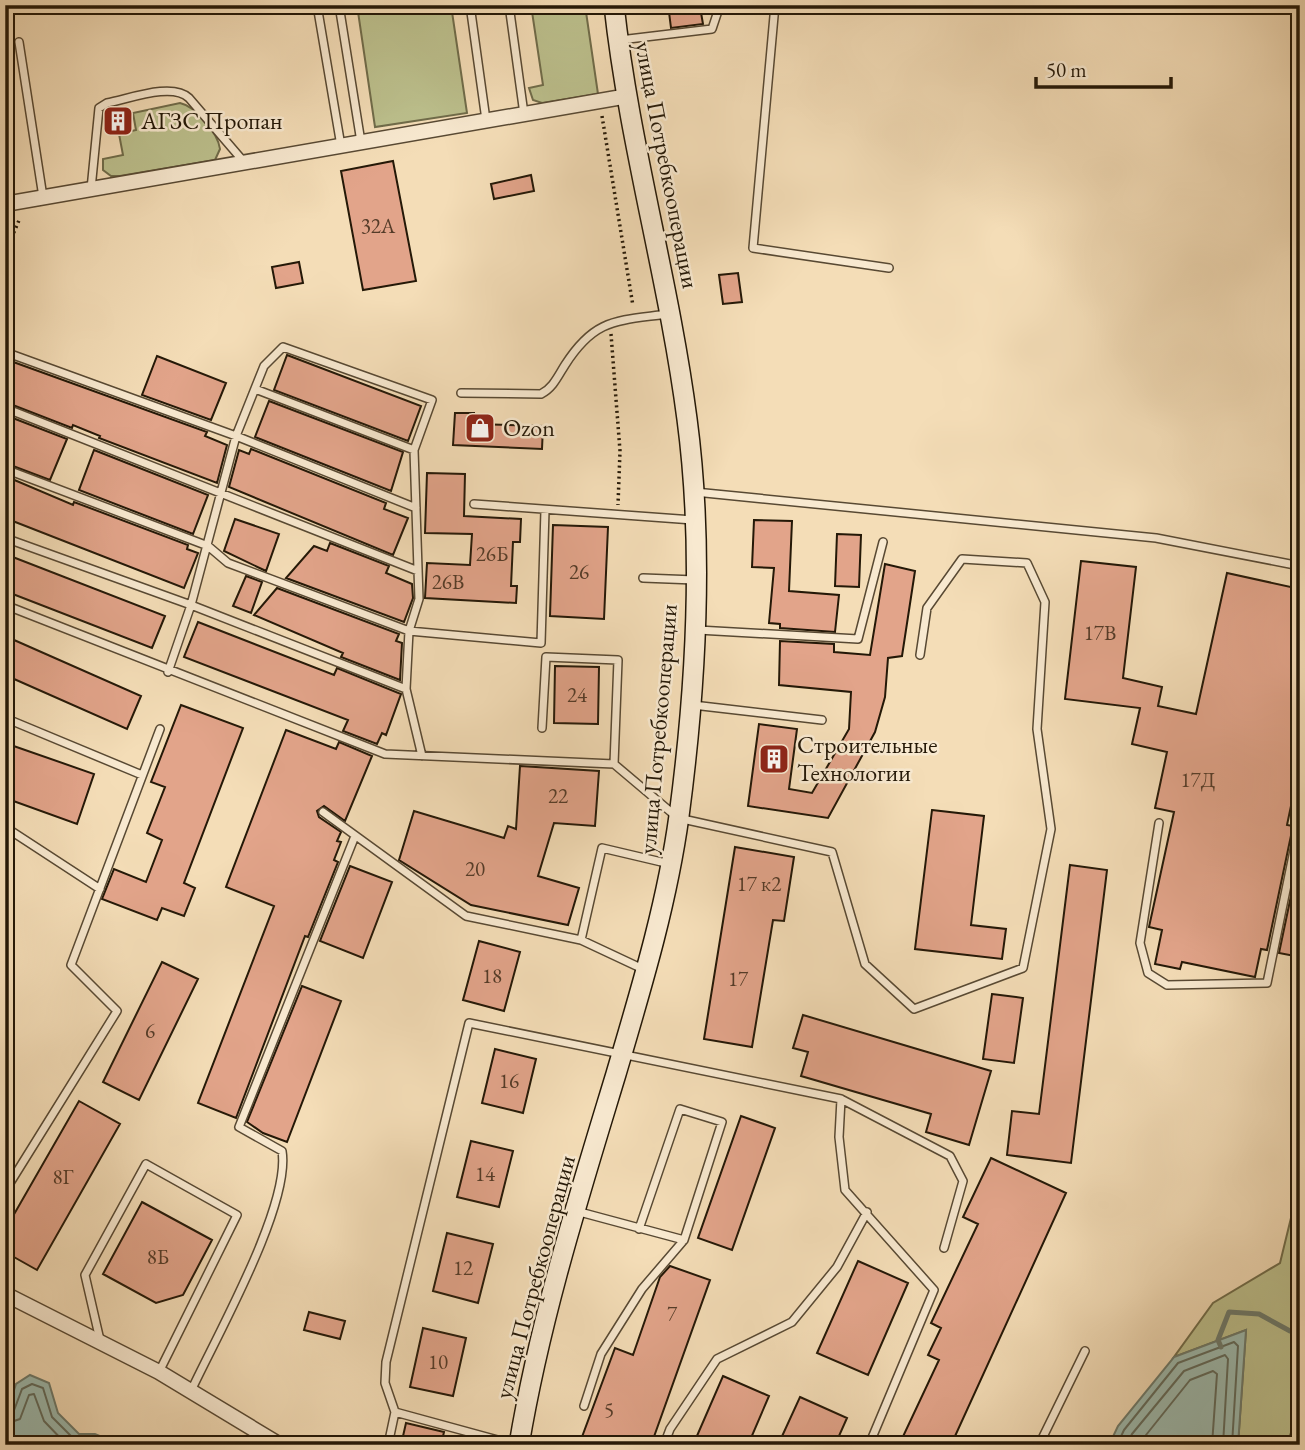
<svg xmlns="http://www.w3.org/2000/svg" width="1305" height="1450" font-family="'EB Garamond',serif">
  <rect width="100%" height="100%" fill="#f4ddb7"/>
  <filter id="stains"><feTurbulence type="fractalNoise" baseFrequency=".00286" numOctaves="4"/><feColorMatrix values="0 0 0 0 .2 0 0 0 0 .09 0 0 0 0 .02 0 0 0 .5 -.17"/></filter>
  <radialGradient id="worn" r=".72"><stop offset=".6" stop-color="#630" stop-opacity="0"/><stop offset="1" stop-color="#630" stop-opacity=".3"/></radialGradient>
  <path fill="#bcc08d" stroke="#706c4a" stroke-width="2" d="M357,5H451L467,113L375,127Z
    M531,5H585L598,94L542,103L533,100L529,88L543,85Z
    M180,103C195,106 218,133 220,149L215,160L120,176H111L103,170V159L123,155L119,134L136,130L133,113Z
    M1300,1181V1411L1286,1445H1238L1246,1330L1174,1357L1213,1303L1280,1263Z"/>
  <path fill="#9cbbb0" stroke="#6c7a6c" stroke-width="2" d="M1246,1330L1238,1445H1109L1118,1426L1174,1357Z
    M30,1375L49,1383L58,1413L79,1434H95L121,1445H5V1418L16,1384Z"/>
  <g fill="none" stroke-linecap="round" stroke-linejoin="round">
    <path stroke="#606a5c" stroke-width="2" d="M5,1415L13,1413L22,1389L32,1384L43,1388L52,1417L73,1438L102,1445
      M5,1424L20,1419L29,1395L34,1394L44,1421L67,1445
      M1117,1445L1124,1430L1178,1363L1234,1342L1238,1346L1232,1445
      M1127,1445L1132,1434L1184,1371L1225,1355L1228,1359L1223,1445
      M1138,1445L1190,1380L1213,1371L1217,1374L1212,1445"/>
    <path stroke="#6c7a6c" stroke-width="5" d="M1221,1347L1218,1340L1229,1312L1259,1314L1290,1331L1300,1330"/>
  </g>
  <path fill="#e2a48a" stroke="#241807" stroke-width="2" d="M700,7L703,24L671,28L669,12Z
    M125,112L128,126L111,129L109,116Z
    M393,161L416,281L363,290L341,171Z
    M531,175L534,191L494,199L491,184Z
    M299,262L303,283L276,288L272,267Z
    M738,273L742,302L723,304L719,275Z
    M287,355L421,406L408,441L274,390Z
    M157,356L226,383L211,420L142,395Z
    M5,359L207,432L205,436L227,445L217,483L99,438L100,436L73,425L72,428L5,402Z
    M269,401L403,452L391,491L255,437Z
    M455,413H474V424L543,426L542,449L453,445Z
    M5,415L67,439L50,480L5,463Z
    M251,449L386,503L384,509L408,518L393,555L229,487L239,450L249,454Z
    M94,450L208,495L193,534L79,490Z
    M427,473L465,474L464,516L521,519L520,542H513L511,586H517L516,603L425,598L427,563L470,565L472,534L425,533Z
    M5,476L73,505L74,502L188,545L187,549L198,553L184,588L5,518Z
    M235,519L279,534L266,571L224,551Z
    M754,520L792,521L789,591L839,595L835,632L780,628V624L769,623L774,568L752,567Z
    M553,525L608,527L604,619L550,616Z
    M837,534L861,535L859,587L835,586Z
    M330,543L389,566L386,573L412,584L413,598L404,622L286,578L314,546L327,551Z
    M5,554L165,616L152,648L5,591Z
    M1081,561L1136,567L1123,678L1162,687L1158,706L1196,714L1227,573L1300,589V670L1296,689L1300,690V763L1287,825L1293,826L1267,950L1261,949L1255,977L1182,962L1180,969L1155,964L1162,930L1149,927L1174,812L1155,808L1167,752L1132,744L1140,708L1065,699Z
    M885,564L915,571L902,656L888,658L885,697L875,732L828,818L748,806L759,724L797,729L789,789L812,793L849,729L851,692L779,685L780,641L834,644V652L870,655Z
    M246,576L262,582L251,613L233,606Z
    M277,588L399,634L396,641L402,643L400,680L341,657L343,653L254,615Z
    M198,622L334,675L337,668L401,694L386,735L382,733L377,744L343,731L348,720L184,657Z
    M5,636L141,696L127,729L5,675Z
    M555,666L599,667L598,724L554,723Z
    M181,705L243,728L184,883L195,888L184,916L162,908L157,920L102,899L114,869L146,882L162,840L147,833L165,787L151,782Z
    M286,730L336,749L339,742L372,756L345,821L324,806L317,811L319,817L341,832L337,841L341,842L334,860L338,862L308,937L305,936L236,1118L198,1103L274,906L226,887Z
    M5,743L94,774L77,824L5,798Z
    M520,766L599,771L595,826L554,823L538,876L579,888L568,925L471,905L399,860L414,811L504,838L508,826L516,829Z
    M932,810L984,816L971,925L1006,929L1002,959L915,949Z
    M735,847L794,857L784,921L773,920L752,1047L704,1039Z
    M1300,853V957L1279,953Z
    M1070,865L1107,870L1071,1163L1007,1155L1012,1111L1039,1114Z
    M350,866L392,882L363,958L320,941Z
    M479,941L520,952L504,1011L463,1000Z
    M162,962L198,979L139,1100L103,1082Z
    M302,986L341,1001L287,1142L263,1133L247,1122Z
    M992,994L1023,998L1014,1063L983,1059Z
    M803,1015L991,1071L969,1145L926,1132L931,1114L801,1076L808,1052L793,1048Z
    M495,1049L536,1059L523,1113L482,1103Z
    M79,1101L120,1124L37,1270L5,1252V1230Z
    M741,1116L775,1128L732,1250L698,1238Z
    M471,1141L513,1151L499,1207L457,1197Z
    M991,1158L1066,1193L951,1445H899L939,1360L928,1355L941,1328L931,1323L978,1224L963,1217Z
    M142,1202L212,1240L183,1295L156,1303L103,1274Z
    M447,1233L493,1244L478,1303L433,1291Z
    M858,1261L908,1283L868,1375L817,1353Z
    M670,1266L710,1280L651,1445H579L615,1348L633,1355L660,1277Z
    M309,1312L345,1321L340,1339L304,1330Z
    M423,1328L466,1338L453,1396L410,1387Z
    M723,1376L769,1396L748,1445H693Z
    M800,1397L847,1418L835,1445H778Z
    M406,1423L444,1432L441,1445H401Z"/>
  <g fill="none" stroke-linecap="round" stroke-linejoin="round">
    <g stroke="#584933" stroke-width="10">
      <path id="lane" d="M317,5L341,146
        M339,5L361,142
        M470,5L486,120
        M509,5L524,114
        M775,5L753,248L889,268
        M989,5L994,6
        M620,40L712,29L720,5
        M19,42L43,197
        M91,189L99,108L107,103C129,99 172,82 189,98L244,162
        M5,352L236,436L416,508
        M255,389L414,450
        M461,393L541,394C553,388 558,376 565,365C595,318 617,321 667,314
        M5,408L418,571
        M5,469L208,546L228,563L409,631L541,643L545,510
        M695,492L1156,538L1300,566
        M474,504L693,520
        M5,538L191,605L168,672
        M643,578L695,580
        M5,605L385,754L614,764
        M698,630L858,639L883,542
        M406,689L191,605L236,436L264,366L283,347L432,400L414,450L419,599L409,631L406,689L422,756
        M693,705L822,720
        M5,718L142,775
        M542,728L546,657L618,660L614,764L678,818L832,852L865,964L914,1009L1023,968L1051,829L1037,729L1045,602L1027,563L962,559L927,608L920,655
        M323,812L466,916L581,940L645,970
        M1159,823L1140,943L1148,973L1167,985L1267,983L1300,821
        M5,827L100,889
        M581,940L602,848L670,864
        M841,1099L839,1137L845,1190L934,1290L869,1445
        M5,1191L117,1011L71,965L160,729
        M576,1211L684,1240
        M100,1340L85,1275L146,1164L237,1215L159,1372
        M191,1391C216,1337 291,1205 282,1151L239,1127L355,836
        M584,1406L601,1354L642,1289L684,1240L722,1122L680,1109L639,1229
        M395,1412L516,1445
        M388,1445L395,1412L385,1383L386,1362L469,1023L841,1099L950,1156L963,1181L944,1248
        M664,1445L670,1429L717,1359L792,1322L837,1267L867,1212
        M1039,1445L1085,1351"/>
    </g>
    <g stroke="#584933" stroke-width="17">
      <path id="street" d="M5,204L628,96
        M5,1294L159,1372L280,1445"/>
    </g>
    <g stroke="#241807" stroke-width="22">
      <path id="secondary" d="M519,1445C540,1319 579,1196 616,1074C641,989 667,904 679,816C696,688 704,547 687,419C669,280 629,144 614,5"/>
    </g>
    <path stroke="#241807" stroke-width="3.5" stroke-dasharray="2 3.5" stroke-linecap="butt" d="M602,116L633,306
      M5,253L20,218
      M611,334L620,451L618,505"/>
    <use href="#lane" stroke="#f8e9d0" stroke-width="7"/>
    <use href="#street" stroke="#f8e9d0" stroke-width="14"/>
    <use href="#secondary" stroke="#f8e9d0" stroke-width="19"/>
  </g>
  <defs>
    <g id="building-square" transform="scale(1.575)"><rect x="-9" y="-9" width="18" height="18" rx="4" fill="#8f2418" stroke="#f8e9d0"/><path d="M-4-6H4V6H1V3H-1V6H-4ZM-2.5-4.3h1.7v1.8h-1.7ZM.8-4.3h1.7v1.8H.8ZM-2.5-1h1.7V.8h-1.7ZM.8-1h1.7V.8H.8Z" fill="#fff"/></g>
    <g id="shop-square" transform="scale(1.575)"><rect x="-9" y="-9" width="18" height="18" rx="4" fill="#8f2418" stroke="#f8e9d0"/><path d="M-5-2.5h2.3a2.7 3.5 0 0 1 5.4 0H5L5.5 6h-11ZM-1.5-2.5h3a1.5 2.3 0 0 0-3 0Z" fill="#fff"/></g>
  </defs>
  <g fill-rule="evenodd">
    <use href="#building-square" x="118" y="121"/>
    <use href="#shop-square" x="480" y="428"/>
    <use href="#building-square" x="774" y="759"/>
  </g>
  <g text-anchor="middle" stroke-width="5" stroke-linejoin="round" paint-order="stroke">
    <g font-size="21" fill="#543b28">
      <text x="378" y="233">32А</text>
      <text x="492" y="561">26Б</text>
      <text x="579" y="579">26</text>
      <text x="448" y="589">26В</text>
      <text x="1100" y="640">17В</text>
      <text x="577" y="702">24</text>
      <text x="1198" y="787">17Д</text>
      <text x="558" y="803">22</text>
      <text x="475" y="876">20</text>
      <text x="759" y="891">17 к2</text>
      <text x="492" y="983">18</text>
      <text x="738" y="986">17</text>
      <text x="150" y="1038">6</text>
      <text x="509" y="1088">16</text>
      <text x="485" y="1181">14</text>
      <text x="63" y="1184">8Г</text>
      <text x="158" y="1264">8Б</text>
      <text x="463" y="1275">12</text>
      <text x="672" y="1321">7</text>
      <text x="438" y="1369">10</text>
      <text x="609" y="1417">5</text>
    </g>
    <g font-size="24" fill="#241807" stroke="#f8e9d0" text-anchor="start">
      <text x="141" y="129">АГЗС Пропан</text>
      <text x="503" y="436">Ozon</text>
      <text x="797" y="753">Строительные<tspan x="797" dy="28">Технологии</tspan></text>
    </g>
    <g font-size="24" fill="#241807" stroke="#f8e9d0">
      <text transform="translate(667 165) rotate(79)" y="8">улица Потребкооперации</text>
      <text transform="translate(658 729) rotate(-85)" y="8">улица Потребкооперации</text>
      <text transform="translate(535 1277) rotate(-75)" y="8">улица Потребкооперации</text>
    </g>
  </g>
  <rect width="1305" height="1450" fill="none" stroke="#f4ddb7" stroke-width="28"/>
  <rect x="7" y="7" width="1291" height="1436" fill="none" stroke="#241807" stroke-width="3.5"/>
  <rect x="14" y="14" width="1277" height="1422" fill="none" stroke="#241807" stroke-width="2"/>
  <path d="M1036 77v10h135v-10" fill="none" stroke="#241807" stroke-width="3.5"/>
  <text x="1046" y="77" font-size="21" fill="#241807" stroke="#f8e9d0" stroke-width="5" paint-order="stroke">50 m</text>
  <rect width="100%" height="100%" filter="url(#stains)"/>
  <rect width="100%" height="100%" fill="url(#worn)"/>
</svg>
